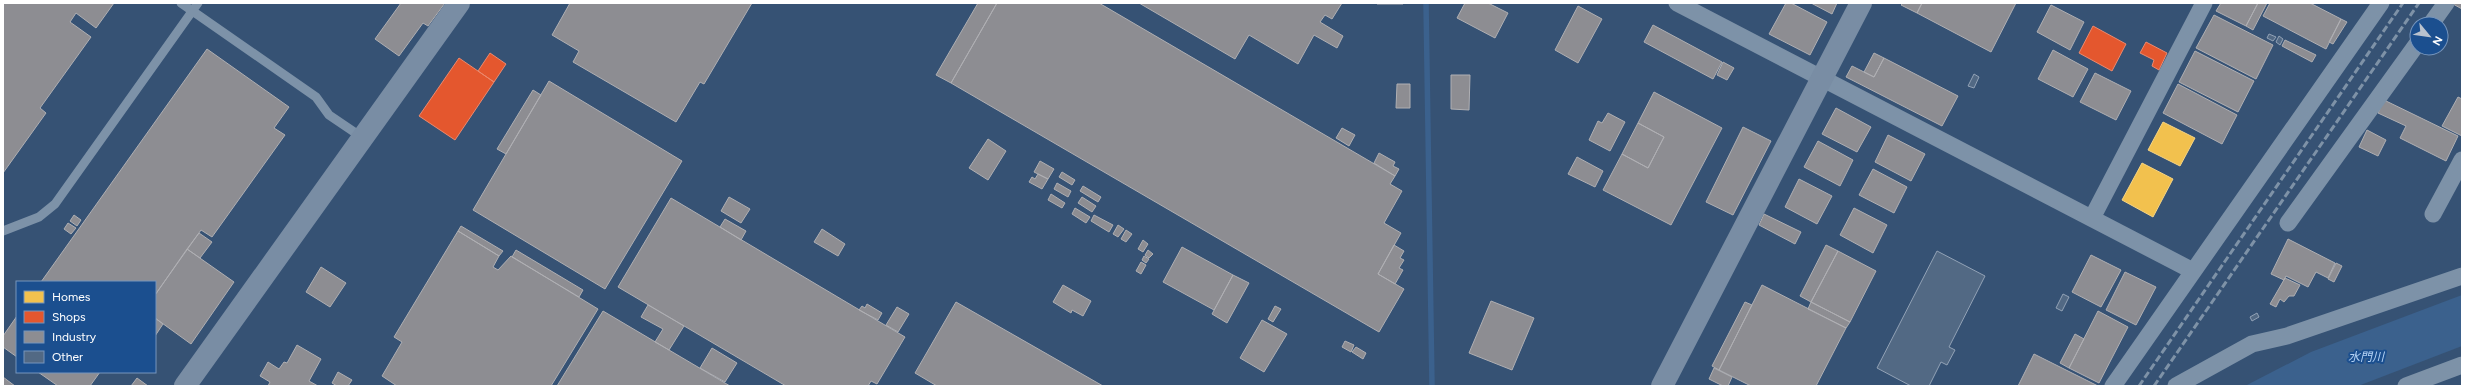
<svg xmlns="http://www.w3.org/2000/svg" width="2465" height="389" font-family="Figtree,'Noto Sans JP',sans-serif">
  <rect width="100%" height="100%" fill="#365274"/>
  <path fill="#3b618d" d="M2462,295V346L2358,386H2245L2311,352Z"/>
  <path fill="#f2c14e" stroke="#f6d483" d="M2163,122L2195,138L2180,166L2148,150Z
    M2142,163L2173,179L2153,217L2122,200Z"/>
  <path fill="#e4572e" stroke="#ec896d" d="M2093,26L2126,44L2112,71L2079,53Z
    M2146,42L2167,53L2159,70L2152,66L2154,60L2140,53Z
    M490,53L506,64L494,82L478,71Z
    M459,58L494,82L455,140L419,116Z"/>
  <path fill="#8d8d92" stroke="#afafb3" d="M3,3H114L96,28L76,13L70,22L91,37L40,108L46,113L3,173Z
    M401,3H445L428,26L423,23L399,56L375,39Z
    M570,3H752L704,84L700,82L676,122L573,62L579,51L552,35Z
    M978,3H997L951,83L936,75Z
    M997,3H1099L1395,176L1390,184L1402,191L1384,223L1401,233L1378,274L1404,289L1379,332L951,83Z
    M1139,3H1342L1332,19L1325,15L1320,22L1343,36L1337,48L1314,35L1298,64L1249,35L1235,59Z
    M1377,3H1403V4H1377Z
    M1465,3H1488L1508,13L1495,38L1457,18Z
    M1786,3H1791L1827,22L1810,55L1769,34Z
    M1811,3H1837L1832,14Z
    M1903,3H1922L1917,13L1901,5Z
    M1922,3H2016L1991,52L1917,13Z
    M2221,3H2258L2246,26L2216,11Z
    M2258,3H2267L2253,30L2246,26Z
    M2270,3H2310L2341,19L2326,49L2263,16Z
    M2454,3H2462V9L2453,4Z
    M2051,5L2084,22L2070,50L2037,32Z
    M1578,6L1602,19L1578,63L1555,50Z
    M2214,15L2273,45L2256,79L2196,48Z
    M2341,19L2347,22L2333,44L2329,42Z
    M1653,25L1722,62L1713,79L1644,42Z
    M2285,40L2316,55L2312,62L2282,46Z
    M207,49L289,107L274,128L285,135L212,237L201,230L155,295V282H41Z
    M2053,50L2088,69L2073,97L2038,79Z
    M2195,51L2254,81L2238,112L2179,82Z
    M1874,53L1884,58L1874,77L1864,72Z
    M1884,58L1958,96L1942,126L1846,77L1852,66L1874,77Z
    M1723,62L1734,68L1727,80L1717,75Z
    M2095,73L2131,91L2116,120L2080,102Z
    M1451,75H1470L1469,110L1451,109Z
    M549,81L682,161L605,289L473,210Z
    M1397,84H1410V108H1396Z
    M2178,84L2237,115L2222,144L2163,113Z
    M533,90L541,95L506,154L497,149Z
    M1654,92L1722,128L1671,225L1603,190L1622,154L1648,168L1664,137L1638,123Z
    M2458,97L2462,99V136L2442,126Z
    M2384,100L2458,136L2446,161L2400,138L2406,126L2378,113Z
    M1836,108L1871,127L1857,152L1822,134Z
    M1608,113L1625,122L1610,151L1589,140L1598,121L1602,123Z
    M1638,123L1664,137L1648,168L1622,154Z
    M1743,127L1771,141L1733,215L1706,202Z
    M1342,128L1355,135L1349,146L1336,138Z
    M2367,130L2386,140L2378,156L2359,147Z
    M1888,135L1925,154L1911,181L1875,162Z
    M988,139L1006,151L988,180L969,168Z
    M1818,141L1853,160L1840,186L1804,167Z
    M1379,153L1395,162L1393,166L1399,169L1395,176L1374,163Z
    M1577,157L1603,171L1595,187L1568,174Z
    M1040,161L1054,169L1048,179L1034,172Z
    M1873,169L1907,187L1894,213L1859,195Z
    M1062,172L1075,180L1072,185L1059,177Z
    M1038,174L1048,179L1042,189L1029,182L1032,177L1035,179Z
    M1799,179L1832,196L1817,224L1785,207Z
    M1057,183L1071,191L1068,197L1054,189Z
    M1083,186L1101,197L1098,202L1080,191Z
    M1051,194L1065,203L1062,208L1048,200Z
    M729,197L750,209L741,223L721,211Z
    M1082,197L1096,206L1092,212L1078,203Z
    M671,198L905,337L877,384L871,381L868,386H786L618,287Z
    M1075,208L1090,217L1086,223L1072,214Z
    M1854,208L1887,225L1873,253L1840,235Z
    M1764,214L1801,232L1795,244L1759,225Z
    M74,215L81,220L77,226L70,221Z
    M1094,215L1113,225L1109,232L1091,221Z
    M725,219L746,231L741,240L720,227Z
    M68,223L76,228L71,234L64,229Z
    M1118,225L1124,229L1118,237L1113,234Z
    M461,226L503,251L499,256L458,231Z
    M822,229L845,244L838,256L814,242Z
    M1126,230L1132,234L1126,242L1121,239Z
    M458,231L499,256L493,267L498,270L511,256L598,309L551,386H397L382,376L402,342L394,337Z
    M199,233L212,242L200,258L187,249Z
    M2288,239L2335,263L2328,278L2316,272L2308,287L2286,276L2284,280L2271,274Z
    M1143,240L1148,244L1143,252L1138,249Z
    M1394,245L1404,251L1400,258L1404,260L1399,268L1403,270L1395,284L1378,274Z
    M1826,245L1838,251L1811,302L1800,296Z
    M1182,247L1233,275L1214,310L1163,282Z
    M187,249L234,282L191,344L155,318V295Z
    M516,250L583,290L579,297L512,257Z
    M1148,250L1153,254L1149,258L1145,255Z
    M1838,251L1876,271L1850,322L1811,302Z
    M2091,255L2121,270L2101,307L2072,292Z
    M1144,256L1149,259L1146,263L1142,260Z
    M1141,262L1146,265L1141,274L1136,271Z
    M2336,263L2342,266L2334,282L2328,279Z
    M321,267L346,283L330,307L306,292Z
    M2125,272L2156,287L2136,325L2106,310Z
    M1233,275L1249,283L1227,323L1212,314Z
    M2285,278L2300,285L2294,296H2289L2284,302L2280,299L2276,307L2270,304Z
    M1063,285L1091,301L1083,316L1072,310L1071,313L1053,302Z
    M1762,285L1846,328L1816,386H1751L1719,370Z
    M1491,301L1534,318L1512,370L1469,353Z
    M956,302L1103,386H937L915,373Z
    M1745,302L1752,305L1719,370L1712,366Z
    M1811,302L1850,322L1846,328L1808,309Z
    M867,304L882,313L878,320L859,310L862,306L865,308Z
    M648,305L684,326L669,350L655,342L663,329L641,317Z
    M1275,306L1281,309L1273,322L1268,319Z
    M897,307L909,314L898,332L886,325Z
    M603,311L669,350L730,386H557Z
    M2098,311L2128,327L2099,383L2069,368Z
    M17,316V357L3,347V336Z
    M155,318L163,324L155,336Z
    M1262,320L1287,334L1264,372L1240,358Z
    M2075,334L2084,339L2069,368L2060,363Z
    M1345,341L1354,345L1351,352L1342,347Z
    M297,345L321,359L309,381L318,386H268L270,382L260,376L268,362L279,369L284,362L287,363Z
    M1356,347L1366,353L1363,359L1352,352Z
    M712,348L737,363L725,382L700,368Z
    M2034,354L2098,386H2018Z
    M1714,368L1732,377L1728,386H1723L1709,379Z
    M38,372H100L90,386H58Z
    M338,372L352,380L348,386H337L332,383Z
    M3,377L15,386H3Z
    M137,378L148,386H131Z"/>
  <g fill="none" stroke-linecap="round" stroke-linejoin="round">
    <path stroke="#3b618d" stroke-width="5.5" d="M1426,3L1432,386"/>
  </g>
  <path fill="#526984" stroke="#92a2b6" d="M2269,34L2276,37L2273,41L2267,38Z
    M2279,36L2283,39L2280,45L2276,42Z
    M1974,74L1979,77L1974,88L1968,86Z
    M1937,251L1985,276L1949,347L1955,350L1947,365L1941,362L1929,386H1911L1877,368Z
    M2063,294L2069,297L2062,311L2056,308Z
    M2257,313L2259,317L2252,321L2250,317Z"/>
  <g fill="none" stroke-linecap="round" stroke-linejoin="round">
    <path stroke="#7d92a8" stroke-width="9" d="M181,3L316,97L329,115L363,138
      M3,231L39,217L55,204L198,3"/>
    <path stroke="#7d92a8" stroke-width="17" d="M1677,3L2193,271
      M2431,24L2446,3
      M2433,214L2462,160
      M2092,218L2204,3
      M2288,223L2417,44
      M2113,386L2381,3
      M2176,386L2252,344L2287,336L2462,276
      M2406,386L2462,365"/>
    <path stroke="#798da4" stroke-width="22" d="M185,386L459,3
      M1662,386L1861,3"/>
    <path stroke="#7e92a7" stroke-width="3" stroke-dasharray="7 3" stroke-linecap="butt" d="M2139,386L2403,3
      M2154,386L2419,3"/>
  </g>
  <g text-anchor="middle" stroke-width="4" stroke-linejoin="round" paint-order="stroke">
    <g font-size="12" font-style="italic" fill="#b5d3f5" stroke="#1b4f8f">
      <text x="2366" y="361">水門川</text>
    </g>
  </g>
  <rect width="2465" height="389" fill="none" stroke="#ffffff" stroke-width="8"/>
  <rect x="16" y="281" width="140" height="92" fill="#1b4f8f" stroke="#7695bc"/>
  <rect x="24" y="291" width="20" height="12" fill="#f2c14e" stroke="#7695bc"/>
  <text x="52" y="301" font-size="12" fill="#ffffff">Homes</text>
  <rect x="24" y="311" width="20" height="12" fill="#e4572e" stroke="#7695bc"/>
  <text x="52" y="321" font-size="12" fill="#ffffff">Shops</text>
  <rect x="24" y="331" width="20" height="12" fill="#8d8d92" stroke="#7695bc"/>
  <text x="52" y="341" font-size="12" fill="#ffffff">Industry</text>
  <rect x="24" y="351" width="20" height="12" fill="#526984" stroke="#7695bc"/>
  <text x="52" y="361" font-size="12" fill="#ffffff">Other</text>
  <g transform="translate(2429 36) rotate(119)"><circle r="19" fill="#1b4f8f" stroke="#7695bc"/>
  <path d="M0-3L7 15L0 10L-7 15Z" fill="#b9c2ce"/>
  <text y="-6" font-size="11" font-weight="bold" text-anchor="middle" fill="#ffffff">N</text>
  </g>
</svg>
